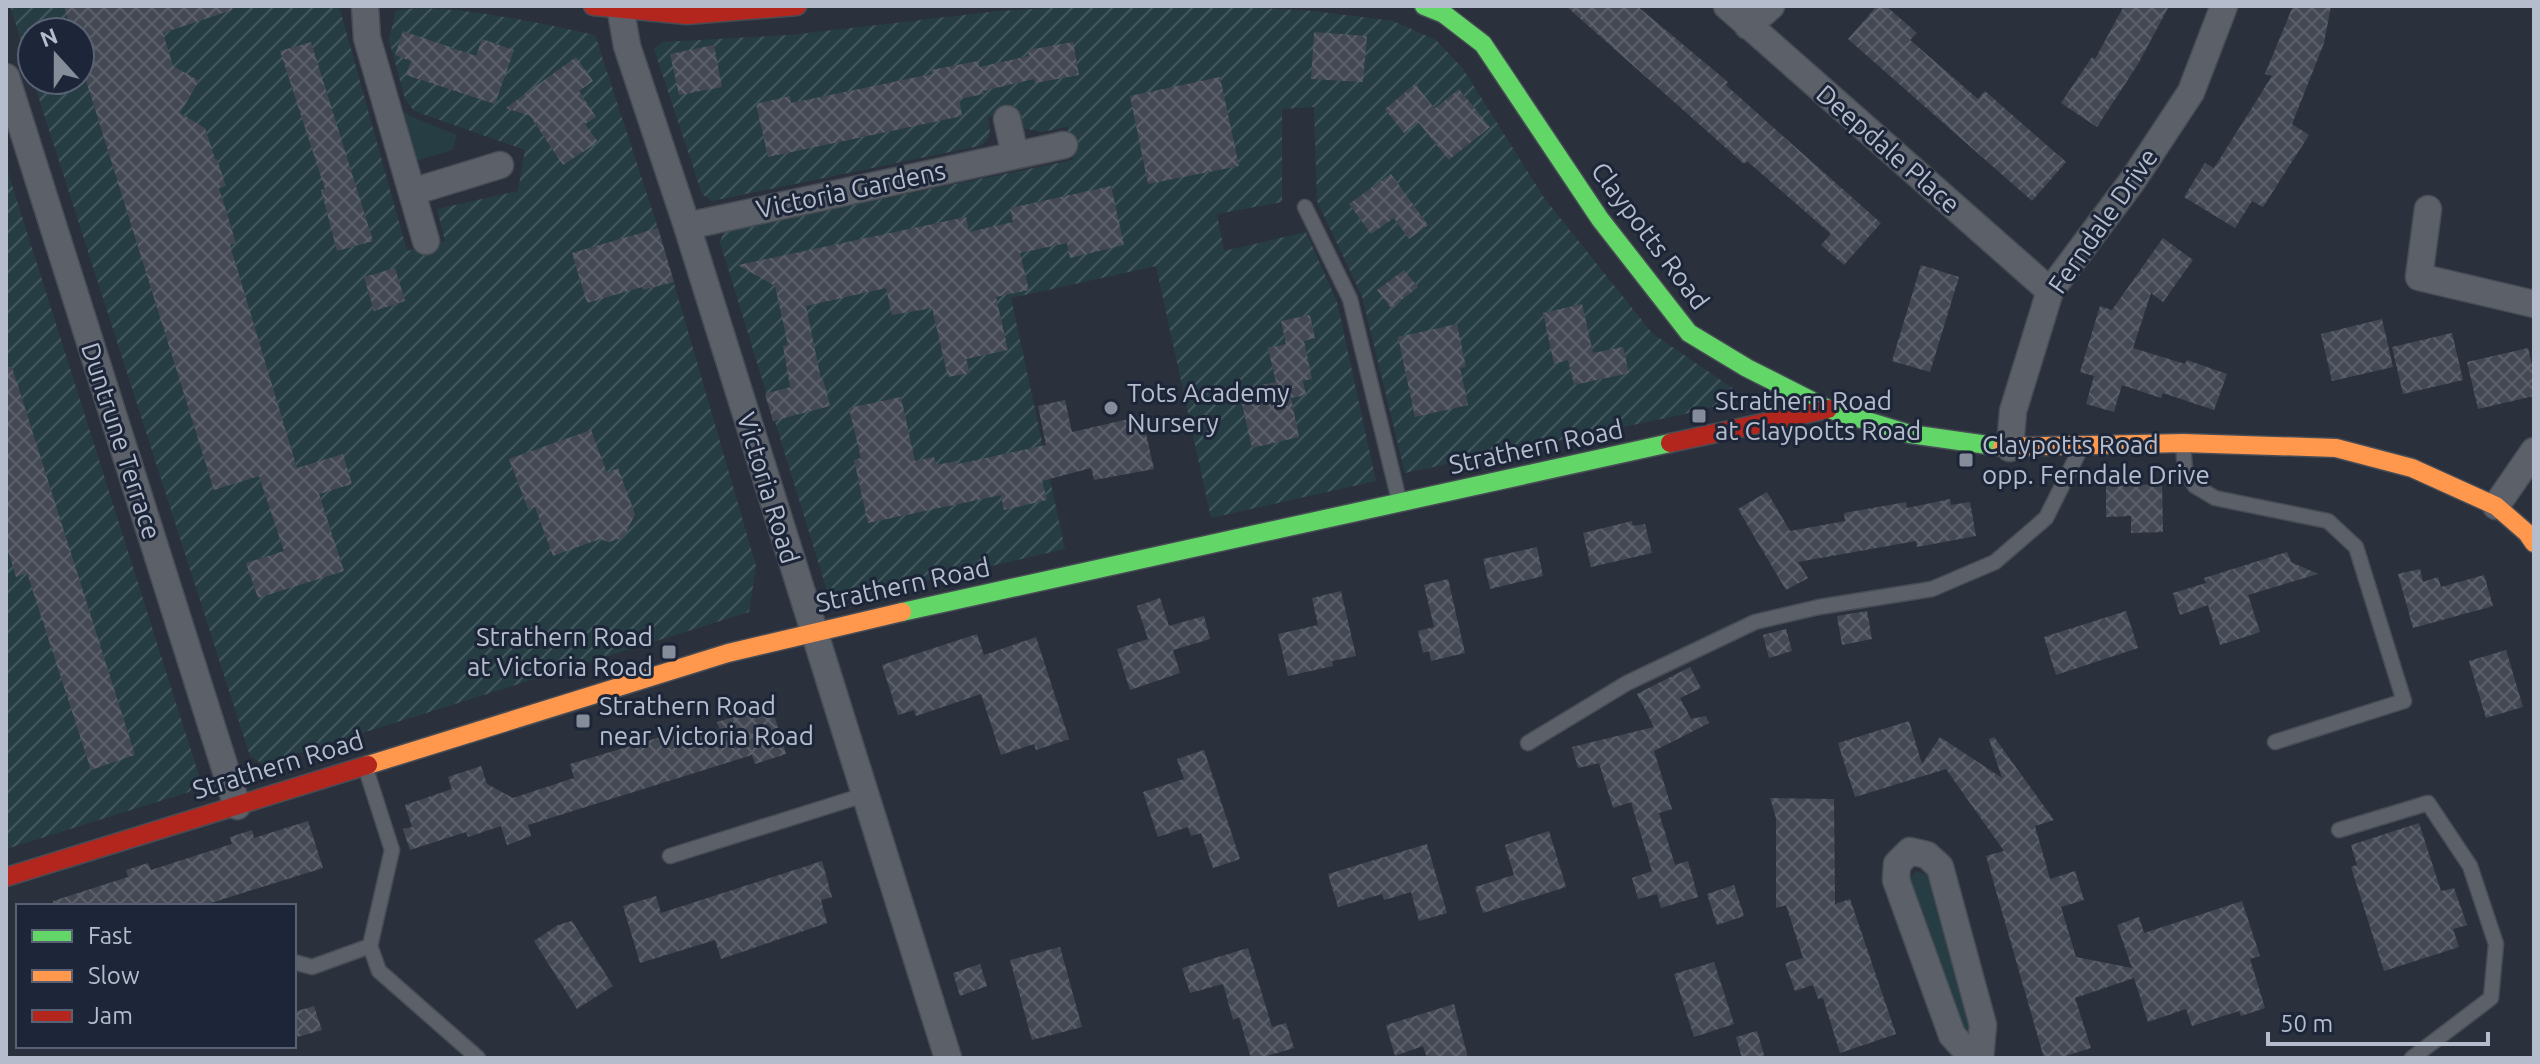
<svg xmlns="http://www.w3.org/2000/svg" width="2540" height="1064" font-family="Ubuntu,sans-serif">
  <defs>
    <pattern id="garden-furrows" width="10" height="10" patternUnits="userSpaceOnUse" patternTransform="scale(2)"><rect width="10" height="10" fill="#263d44"/><path d="M-1 1l2-2M0 10L10 0M9 11l2-2" fill="none" stroke="#43575e"/></pattern>
    <pattern id="building-cross-hatch" width="8" height="8" patternUnits="userSpaceOnUse" patternTransform="scale(2)"><rect width="8" height="8" fill="#434852"/><path d="M0 0l8 8M0 8l8-8" fill="none" stroke="#5c606a"/></pattern>
  </defs>
  <rect width="100%" height="100%" fill="#2b313c"/>
  <path fill="#263d44" d="M400,108L410,116L457,135L453,150L415,161Z
    M1916,871L1930,876L1972,1028L1963,1031L1907,883Z"/>
  <path fill="url(#garden-furrows)" d="M10,6H339L407,251L445,241L437,209L518,191L525,150L414,111L405,99L389,40L396,11C435,0 550,25 595,35L658,228L756,566L749,612L263,764L250,756L33,80H80V32H32V75Z
    M1091,6H1225L1314,11L1393,21L1436,40L1463,69L1545,199L1652,333L1738,392L1734,400L1699,411L1405,473L1362,296L1317,201L1314,107L1282,109V202L1217,214L1224,251L1306,232L1337,302L1376,481L1211,518L1156,266L1011,298L1065,549L848,599L828,594L720,242L724,231L1073,160L1067,127L1041,132L1024,128L1019,109L988,117C990,131 993,138 979,146L712,201L702,194L654,49L663,42L790,35L999,11Z
    M6,166L200,779L189,792L6,849Z"/>
  <path fill="url(#building-cross-hatch)" d="M64,6H231L232,10L163,33L173,66L199,81L180,113L205,128L215,159H217L226,186L219,188L236,243L230,245L297,468L343,454L352,484L319,494L344,571L258,598L246,563L284,551L259,476L214,490L80,61V32H72Z
    M1566,6H1637L1728,82L1726,85L1775,129L1881,223L1844,265L1821,245L1831,234L1747,161L1744,164Z
    M1877,6H1886L1917,33L1910,40L1978,99L1985,91L2066,162L2032,201L1848,39Z
    M2124,6H2169L2138,64L2097,127L2061,103L2092,57L2095,59Z
    M2293,6H2331L2324,43L2292,124L2309,135L2263,207L2252,201L2235,228L2184,197L2205,163L2214,168L2272,76L2265,74Z
    M403,31L476,56L482,39L514,50L495,104L406,75L411,61L395,55Z
    M1314,32L1367,36L1363,82L1311,79Z
    M311,42L373,241L337,251L321,190L325,189L280,51Z
    M1073,42L1079,75L1035,83L1034,79L983,91L984,94L959,99L962,116L768,157L756,104L790,96L791,103L932,74L931,70L978,61L979,67L1029,56L1028,50Z
    M714,45L722,87L679,95L670,54Z
    M576,57L593,81L579,91L596,117L585,124L598,142L563,165L530,116L506,108Z
    M1220,77L1239,166L1148,184L1130,96Z
    M1415,84L1435,109L1404,133L1385,109Z
    M1459,89L1490,127L1449,160L1418,122Z
    M1391,174L1428,225L1409,239L1394,218L1371,234L1349,204Z
    M1111,186L1124,245L1070,258L1067,243L1020,253L1029,290L996,297L1008,350L966,359L970,373L948,377L932,308L892,315L886,288L806,306L821,379H823L830,406L773,421L765,394L790,387L783,346L788,345L775,286L738,265L966,217L969,232L1013,222L1010,208Z
    M658,228L674,282L643,290L642,287L587,303L572,253Z
    M2163,238L2193,260L2163,302L2151,293L2133,348L2185,364L2187,360L2227,374L2214,410L2163,393L2161,398L2122,385L2114,412L2086,404L2094,376L2080,372L2100,306L2112,310Z
    M1921,265L1959,277L1930,372L1892,361Z
    M395,268L405,301L374,311L364,277Z
    M1404,270L1418,287L1391,308L1377,290Z
    M1582,304L1593,353L1623,347L1629,373L1574,385L1568,360L1554,364L1543,313Z
    M1310,315L1315,338L1304,341L1312,379L1303,381L1306,395L1291,398L1299,437L1252,448L1239,390L1276,382L1268,348L1286,344L1281,321Z
    M2382,319L2393,367L2332,381L2321,334Z
    M1457,324L1466,367L1460,368L1468,405L1415,417L1398,337Z
    M2452,333L2463,380L2403,394L2392,347Z
    M2528,348L2534,374V396L2478,409L2467,362Z
    M6,367H12L135,755L91,770L27,573L16,577L6,544Z
    M901,397L915,461L934,457L936,465L957,461L958,464L1046,445L1038,406L1065,400L1072,432L1142,416L1154,469L1094,480L1091,468L1042,481L1047,500L1004,510L1001,495L868,523L854,460L861,458L849,408Z
    M591,430L607,473L618,468L635,514L624,537L609,542L600,539L553,556L535,507L528,509L509,459Z
    M2162,484L2163,532L2131,533V516L2106,517V486Z
    M1767,492L1790,531L1845,521L1844,513L1906,502L1907,508L1950,499L1951,505L1970,502L1976,536L1917,547L1916,541L1798,562L1808,578L1786,590L1738,509Z
    M1632,521L1633,526L1645,524L1652,553L1591,567L1583,533Z
    M1537,547L1543,576L1490,589L1483,559Z
    M2287,552L2291,562L2318,574L2248,595L2260,632L2220,645L2208,605L2180,615L2173,593L2206,583L2204,578Z
    M2420,569L2423,582L2438,577L2441,587L2484,575L2493,606L2413,628L2398,574Z
    M1448,579L1465,653L1431,661L1429,651L1423,653L1418,631L1434,627L1424,585Z
    M1341,591L1356,656L1332,661L1333,666L1288,676L1278,634L1318,625L1312,598Z
    M1160,598L1169,626L1204,616L1210,639L1173,650L1180,673L1130,690L1117,649L1148,639L1137,606Z
    M1867,611L1872,639L1842,645L1837,616Z
    M2126,611L2138,648L2056,675L2044,637Z
    M1786,629L1792,651L1769,658L1763,635Z
    M977,634L984,655L1036,637L1069,739L1036,750L1034,744L1001,755L981,694L916,716L914,710L898,715L882,665Z
    M2506,650L2523,707L2486,718L2469,661Z
    M1690,667L1701,688L1680,698L1691,719L1706,716L1709,723L1654,751L1672,809L1659,813L1675,865L1688,861L1698,897L1661,908L1657,894L1638,899L1632,878L1652,871L1631,802L1613,808L1599,763L1578,768L1572,747L1654,727L1637,694Z
    M771,705L786,754L755,764L752,755L528,825L531,836L507,845L501,826L468,837L466,832L410,850L403,829L412,827L405,805L452,789L448,777L481,766L487,784L513,798L574,778L570,764L674,733L677,744L720,730L717,722Z
    M1909,721L1922,764L1940,737L2002,778L1989,739L1994,737L2054,820L2035,826L2050,879L2075,871L2084,900L2061,907L2076,957L2132,968L2117,925L2139,917L2144,933L2242,901L2260,956L2250,959L2265,1008L2241,1016L2239,1011L2192,1026L2186,1009L2148,1022L2134,978L2075,998L2091,1048L2059,1058H2044L1986,856L2004,851L1946,769L1855,797L1838,743Z
    M1204,750L1240,859L1213,868L1201,833L1191,836L1188,827L1158,837L1143,792L1184,779L1177,759Z
    M1770,798L1834,799L1835,904L1850,899L1896,1034L1840,1053L1823,998L1818,999L1813,985L1795,991L1785,963L1803,958L1786,905L1776,908V818Z
    M308,821L323,868L201,906H54L53,901L128,877L126,870L148,863L151,870L232,844L230,837L252,830L254,838Z
    M2419,823L2441,891L2454,888L2467,925L2453,929L2459,947L2384,971L2351,867L2357,865L2351,845Z
    M1549,831L1566,887L1483,913L1475,887L1514,875L1505,845Z
    M1427,844L1447,913L1419,921L1411,892L1384,900L1382,894L1338,907L1328,874Z
    M822,861L832,897L821,900L827,923L721,959L715,940L640,963L623,906L656,896L661,913Z
    M1734,885L1744,916L1717,925L1707,894Z
    M572,921L613,986L577,1009L534,941L558,925Z
    M1060,947L1082,1027L1032,1040L1010,960Z
    M1248,948L1272,1027L1286,1023L1294,1048L1260,1058H1251L1239,1017L1233,1020L1223,984L1190,993L1182,968Z
    M1714,962L1734,1024L1694,1037L1674,974Z
    M980,964L987,986L960,996L953,973Z
    M1454,1004L1468,1058H1427L1423,1046L1395,1056L1386,1025Z
    M314,1006L322,1030L294,1038V1012Z
    M1757,1031L1765,1058H1742L1736,1037Z"/>
  <g fill="none" stroke-linecap="round" stroke-linejoin="round">
    <g stroke="#474c55" stroke-width="17">
      <path id="lane" d="M1305,207L1350,299L1399,500
        M2183,443L2185,471L2195,486L2215,498L2328,521L2356,547L2404,701L2275,742
        M1528,743L1627,683L1755,622L1819,607L1932,589L1995,562L2046,518L2081,448
        M365,766L392,850L370,946L379,971L478,1058
        M2339,830L2428,803L2470,866L2496,944L2491,998L2412,1058
        M670,856L864,795
        M294,962L312,967L370,946"/>
    </g>
    <g stroke="#474c55" stroke-width="29">
      <path id="street" d="M365,6L367,38L426,241
        M620,6L627,46L687,226L948,1058
        M1727,6L2050,291
        M1748,26L1771,6
        M6,77L237,806
        M1007,119L1015,155
        M412,192L500,165
        M2428,209L2419,277L2534,304
        M687,226L1064,145
        M2010,448L2013,411L2050,291L2133,180L2191,92L2224,6
        M2496,506L2534,451
        M1973,1058L1952,1035L1896,880L1897,864L1910,851L1927,855L1940,867L1983,1025L1980,1058"/>
    </g>
    <g stroke="#474c55" stroke-width="21">
      <path id="fast" d="M1424,6L1444,14L1483,44L1600,219L1689,333L1747,368L1828,409L1910,434L2002,447
        M902,612L1670,443"/>
    </g>
    <g stroke="#474c55" stroke-width="21">
      <path id="slow" d="M2002,447L2183,443L2336,448L2412,468L2496,506L2527,533L2534,543
        M368,765L728,653L902,612"/>
    </g>
    <g stroke="#474c55" stroke-width="21">
      <path id="jam" d="M593,6L687,15L797,6
        M1670,443L1828,409
        M6,877L368,765"/>
    </g>
    <use href="#lane" stroke="#5c6069" stroke-width="14"/>
    <use href="#street" stroke="#5c6069" stroke-width="26"/>
    <use href="#fast" stroke="#63d668" stroke-width="18"/>
    <use href="#slow" stroke="#ff974d" stroke-width="18"/>
    <use href="#jam" stroke="#b3261e" stroke-width="18"/>
  </g>
  <g fill="#858c9a" stroke="#1c2638" stroke-width="3">
    <circle cx="1111" cy="408" r="8"/>
    <rect x="1691" y="408" width="16" height="16" rx="4"/>
    <rect x="1958" y="452" width="16" height="16" rx="4"/>
    <rect x="661" y="644" width="16" height="16" rx="4"/>
    <rect x="575" y="713" width="16" height="16" rx="4"/>
  </g>
  <g text-anchor="middle" stroke-width="6" stroke-linejoin="round" paint-order="stroke">
    <g font-size="26" fill="#b5bdcd" stroke="#1c2638">
      <text transform="translate(1888 149) rotate(41)" y="9">Deepdale Place</text>
      <text transform="translate(851 190) rotate(-12)" y="9">Victoria Gardens</text>
      <text transform="translate(2103 221) rotate(-55)" y="9">Ferndale Drive</text>
      <text transform="translate(1650 236) rotate(53)" y="9">Claypotts Road</text>
      <text transform="translate(121 441) rotate(72)" y="9">Duntrune Terrace</text>
      <text transform="translate(1536 447) rotate(-12)" y="9">Strathern Road</text>
      <text transform="translate(768 488) rotate(73)" y="9">Victoria Road</text>
      <text transform="translate(903 585) rotate(-12)" y="9">Strathern Road</text>
      <text transform="translate(278 765) rotate(-17)" y="9">Strathern Road</text>
    </g>
    <g font-size="26" fill="#b5bdcd" stroke="#1c2638" text-anchor="start">
      <text x="1127" y="402">Tots Academy<tspan x="1127" dy="30">Nursery</tspan></text>
      <text x="1715" y="410">Strathern Road<tspan x="1715" dy="30">at Claypotts Road</tspan></text>
      <text x="1982" y="454">Claypotts Road<tspan x="1982" dy="30">opp. Ferndale Drive</tspan></text>
      <text x="653" y="646" text-anchor="end">Strathern Road<tspan x="653" dy="30">at Victoria Road</tspan></text>
      <text x="599" y="715">Strathern Road<tspan x="599" dy="30">near Victoria Road</tspan></text>
    </g>
  </g>
  <rect width="2540" height="1064" fill="none" stroke="#b5bdcd" stroke-width="16"/>
  <rect x="16" y="904" width="280" height="144" fill="#1c2638" stroke="#596274" stroke-width="2"/>
  <rect x="32" y="930" width="40" height="12" fill="#63d668" stroke="#596274" stroke-width="2"/>
  <text x="88" y="944" font-size="24" fill="#b5bdcd">Fast</text>
  <rect x="32" y="970" width="40" height="12" fill="#ff974d" stroke="#596274" stroke-width="2"/>
  <text x="88" y="984" font-size="24" fill="#b5bdcd">Slow</text>
  <rect x="32" y="1010" width="40" height="12" fill="#b3261e" stroke="#596274" stroke-width="2"/>
  <text x="88" y="1024" font-size="24" fill="#b5bdcd">Jam</text>
  <g transform="translate(56 56) rotate(339)"><circle r="38" fill="#1c2638" stroke="#596274" stroke-width="2"/>
  <path d="M0-6L14 30L0 20L-14 30Z" fill="#858c9a"/>
  <text y="-12" font-size="22" font-weight="bold" text-anchor="middle" fill="#b5bdcd">N</text>
  </g>
  <path d="M2268 1032v12h220v-12" fill="none" stroke="#b5bdcd" stroke-width="4"/>
  <text x="2280" y="1032" font-size="24" fill="#b5bdcd" stroke="#1c2638" stroke-width="6" paint-order="stroke">50 m</text>
</svg>
